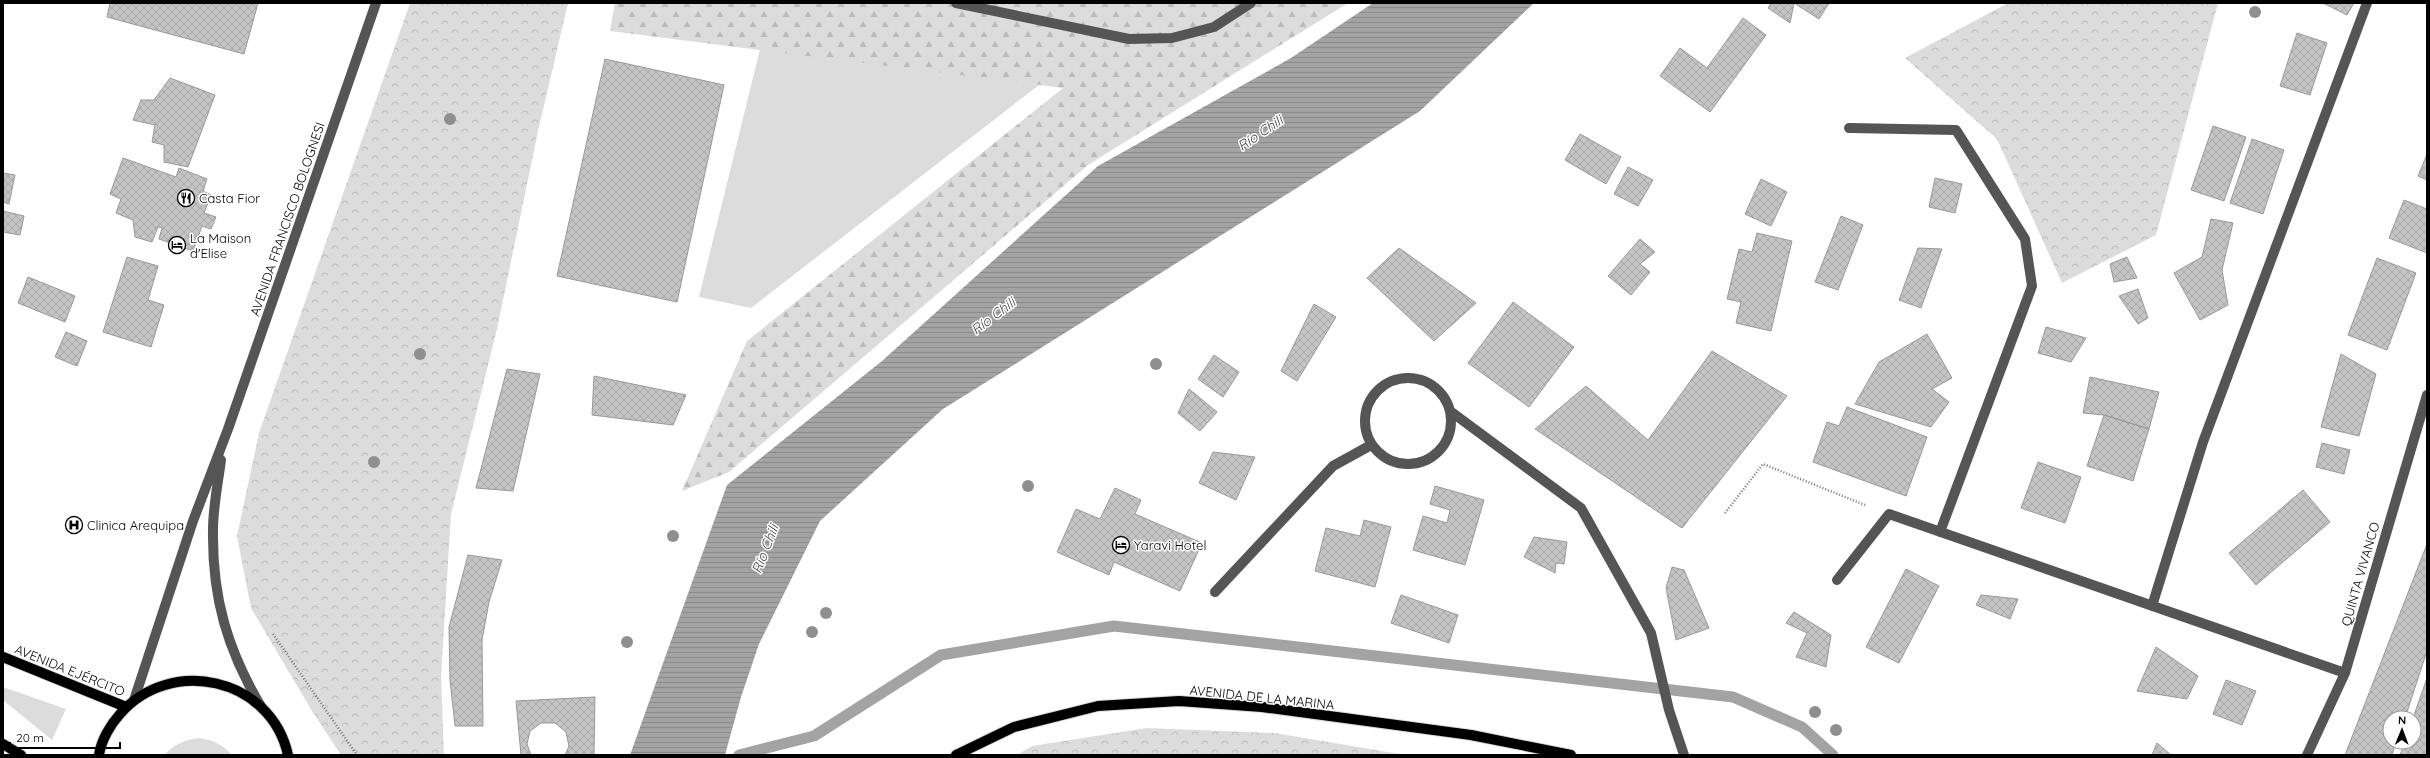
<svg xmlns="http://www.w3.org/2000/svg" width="2430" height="758" font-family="Quicksand,sans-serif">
  <defs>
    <pattern id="forest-firs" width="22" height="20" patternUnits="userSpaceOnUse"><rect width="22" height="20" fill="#dcdcdc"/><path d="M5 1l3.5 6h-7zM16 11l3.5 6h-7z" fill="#bbb"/></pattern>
    <pattern id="park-crowns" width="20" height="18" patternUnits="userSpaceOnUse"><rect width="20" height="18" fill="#dcdcdc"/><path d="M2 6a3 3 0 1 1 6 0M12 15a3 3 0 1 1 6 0" fill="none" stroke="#bbb"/></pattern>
    <pattern id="water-rules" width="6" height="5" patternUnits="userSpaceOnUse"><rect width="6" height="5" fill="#a3a3a3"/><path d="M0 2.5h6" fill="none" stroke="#8b8b8b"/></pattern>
    <pattern id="building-cross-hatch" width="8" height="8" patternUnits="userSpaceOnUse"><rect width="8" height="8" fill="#c4c4c4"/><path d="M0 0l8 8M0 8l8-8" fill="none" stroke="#a7a7a7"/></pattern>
  </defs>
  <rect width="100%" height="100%" fill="#fff"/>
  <path fill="#dcdcdc" d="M762,41L1039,85L751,308L699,297Z
    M3,687L66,709L52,740L3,700Z
    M199,738C213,740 222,744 232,755H164C175,744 184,740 199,738Z"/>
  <path fill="url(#forest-firs)" d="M615,3H1348L1088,165L729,472L682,491L747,341L1063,88L610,31Z"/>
  <path fill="url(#park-crowns)" d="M410,3H568L538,131L497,329L451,514L441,676L444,755H341L312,711L251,608L237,536L259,433Z
    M2008,3H2218L2156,235L2062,283L1997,139L1905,58Z
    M1147,728L1275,733L1405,755H1017L1032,746Z"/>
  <path fill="url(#water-rules)" d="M1373,3H1534L1420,111L943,409L820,521L759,644L741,697L725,755H630L727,485L882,361L1098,166L1291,58Z"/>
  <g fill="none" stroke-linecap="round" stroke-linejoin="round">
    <path stroke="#a3a3a3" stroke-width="11" d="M739,755L814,736L941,655L1114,626L1733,697L1802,727L1833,755"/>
  </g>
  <path fill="url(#building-cross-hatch)" stroke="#999" d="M110,3H258L244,54L107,17Z
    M1771,3H1794L1790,23L1768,8Z
    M1794,3H1829L1819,19Z
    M2323,3H2354L2347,15Z
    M1743,18L1766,35L1710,112L1660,76L1680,48L1707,68Z
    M2297,33L2327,43L2310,95L2280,86Z
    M605,59L724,85L677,302L557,276Z
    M170,78L215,95L188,167L164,162V145L152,142L155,125L133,120L141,100H154Z
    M2213,126L2246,137L2224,201L2191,190Z
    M1580,134L1621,157L1606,184L1565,160Z
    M2252,139L2284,150L2263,214L2230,203Z
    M2427,154V180L2418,176Z
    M123,158L176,177L179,168L207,179L203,191L211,195L204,213L216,217L211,229L202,226L193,251L159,239L162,228L158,227L152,242L135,237L133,220L116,213L121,199L110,194Z
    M1628,167L1653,180L1638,206L1614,194Z
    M3,173L15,175L9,204L3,202Z
    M1935,178L1962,184L1955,213L1929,207Z
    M1761,179L1787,192L1771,226L1745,214Z
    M2404,200L2427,209V253L2389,238Z
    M3,211L24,216L20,235L3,232Z
    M1841,216L1863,225L1838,290L1815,282Z
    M2211,219L2233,223L2222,270L2228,305L2200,320L2174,273L2202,257Z
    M1757,233L1792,241L1771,331L1736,323L1741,302L1727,299L1739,249L1752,252Z
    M1640,239L1655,252L1640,264L1650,272L1631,295L1608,276Z
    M1399,248L1476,303L1434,341L1367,278Z
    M1918,248L1942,249L1921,308L1899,300Z
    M127,257L158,266L148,300L164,305L151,347L103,332Z
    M2127,257L2137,278L2114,282L2110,264Z
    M2377,258L2416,273L2387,350L2348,335Z
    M28,277L75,296L65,322L18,303Z
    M2138,289L2148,318L2138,324L2119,296Z
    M1513,302L1574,347L1529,407L1468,363Z
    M1314,304L1336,317L1297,381L1281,371Z
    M2046,327L2086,338L2071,362L2038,353Z
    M66,332L87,341L77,366L55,357Z
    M1927,334L1952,378L1932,389L1949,402L1931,427L1855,404L1879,362Z
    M1712,351L1787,396L1682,528L1535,429L1586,386L1648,440Z
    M2341,354L2376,374L2359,436L2321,427Z
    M1214,355L1239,372L1223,397L1198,379Z
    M507,369L540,374L513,491L476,488Z
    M594,376L686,395L673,425L592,415Z
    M2090,377L2159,392L2149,429L2104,415L2083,413Z
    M1189,389L1217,412L1200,431L1178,413Z
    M1847,407L1927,437L1906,496L1813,462L1827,422L1839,426Z
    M2104,415L2149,429L2133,481L2087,466Z
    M2322,443L2350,450L2344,474L2316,467Z
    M1213,452L1255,457L1236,500L1199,483Z
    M2038,462L2081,477L2065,523L2021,508Z
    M1435,486L1484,500L1465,565L1413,550L1423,516L1447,523L1450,510L1430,504Z
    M1115,488L1141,500L1135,514L1202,543L1180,591L1114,562L1109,575L1057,552L1076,509L1100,519Z
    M2303,490L2330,522L2256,585L2229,553Z
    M1364,520L1391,527L1375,587L1315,571L1326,528L1360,536Z
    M1534,537L1567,542L1564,564L1556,563L1555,573L1524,557Z
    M2427,544V651L2405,718H2390V742H2396L2392,755H2345Z
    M468,555L502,560L489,602L482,640L483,726H455L450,680L449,627Z
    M1672,567L1684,570L1709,628L1676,640L1666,588Z
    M1906,569L1939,586L1899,663L1866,647Z
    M1401,595L1458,615L1449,643L1391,623Z
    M1981,595L2018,599L2010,619L1976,605Z
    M1794,612L1831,635L1826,667L1796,657L1807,633L1786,623Z
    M2156,647L2198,676L2187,699L2137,691Z
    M2427,678V755H2400L2405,742H2414L2413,718Z
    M2226,680L2256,691L2242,725L2213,714Z
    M595,697L594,755H565L569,746L566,732L555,723H541L530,731L527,744L531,755H521L516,701Z
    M2157,743L2171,755H2152Z"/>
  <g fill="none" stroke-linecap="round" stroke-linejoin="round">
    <g stroke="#dbdbdb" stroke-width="12">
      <path id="major" d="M3,657L126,707
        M3,744L21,755
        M99,755C101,741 110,725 120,714C170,656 271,677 288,755
        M956,755L1014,727L1098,706L1179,701L1262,707L1471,735L1571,755"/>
    </g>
    <path stroke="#777" stroke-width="2.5" stroke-dasharray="1 2" stroke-linecap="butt" d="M1725,513L1763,464L1865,505
      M273,634L357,755"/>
    <path stroke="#555" stroke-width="10" d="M956,3L1129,39L1172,38L1214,27L1251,3
      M1849,128L1956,130L2025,239L2032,286L1940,532
      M1365 421a43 43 0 1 1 86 0a43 43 0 1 1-86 0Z
      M1450,411L1581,508L1651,633L1669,710L1684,755
      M221,460C218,483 213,507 213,530C212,597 227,650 262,708
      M1837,580L1889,514L2345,673
      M1215,592L1333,466L1371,445
      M2152,606L2203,442L2367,3
      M134,700L193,521L228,429L376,3
      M2307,755L2345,673L2427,395"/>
    <use href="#major" stroke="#000" stroke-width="10"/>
  </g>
  <g fill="#8f8f8f">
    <circle cx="2255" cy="12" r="6"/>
    <circle cx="450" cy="119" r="6"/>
    <circle cx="420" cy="354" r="6"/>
    <circle cx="1156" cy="364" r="6"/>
    <circle cx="374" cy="462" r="6"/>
    <circle cx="1028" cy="486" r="6"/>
    <circle cx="673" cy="536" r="6"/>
    <circle cx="826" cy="613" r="6"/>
    <circle cx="812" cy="632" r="6"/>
    <circle cx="627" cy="642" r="6"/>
    <circle cx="1815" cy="712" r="6"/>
    <circle cx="1836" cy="730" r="6"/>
  </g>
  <defs>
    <g id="restaurant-ring" transform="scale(0.9)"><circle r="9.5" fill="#fff" stroke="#000" stroke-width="1.5"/><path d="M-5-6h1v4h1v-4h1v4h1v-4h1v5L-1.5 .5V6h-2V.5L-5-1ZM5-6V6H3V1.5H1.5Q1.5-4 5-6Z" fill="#000"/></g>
    <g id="hotel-ring" transform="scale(0.9)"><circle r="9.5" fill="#fff" stroke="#000" stroke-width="1.5"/><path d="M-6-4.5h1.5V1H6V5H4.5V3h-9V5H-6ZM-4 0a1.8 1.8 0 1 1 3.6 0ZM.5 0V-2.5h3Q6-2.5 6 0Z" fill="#000"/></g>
    <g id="hospital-ring" transform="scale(0.9)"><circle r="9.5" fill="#fff" stroke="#000" stroke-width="1.5"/><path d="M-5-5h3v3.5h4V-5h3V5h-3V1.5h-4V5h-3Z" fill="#000"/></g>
  </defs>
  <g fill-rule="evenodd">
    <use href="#restaurant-ring" x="186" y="198"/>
    <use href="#hotel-ring" x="177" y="245"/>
    <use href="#hospital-ring" x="74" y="525"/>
    <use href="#hotel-ring" x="1121" y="545"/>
  </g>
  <g text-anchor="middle" stroke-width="3" stroke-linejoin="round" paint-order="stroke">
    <g font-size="13" fill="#000" stroke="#fff" text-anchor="start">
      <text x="199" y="203">Casta Fior</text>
      <text x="190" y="243">La Maison<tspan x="190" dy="15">d'Elise</tspan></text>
      <text x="87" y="530">Clinica Arequipa</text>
      <text x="1134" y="550">Yaravi Hotel</text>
    </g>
    <g font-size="13" fill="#000" stroke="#fff">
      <text transform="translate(287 219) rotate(-71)" y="5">AVENIDA FRANCISCO BOLOGNESI</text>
      <text transform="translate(2360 574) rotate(-74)" y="5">QUINTA VIVANCO</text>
      <text transform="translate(70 670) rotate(22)" y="5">AVENIDA EJÉRCITO</text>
      <text transform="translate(1262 697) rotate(6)" y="5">AVENIDA DE LA MARINA</text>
    </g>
    <g font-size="14" font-style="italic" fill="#444" stroke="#fff">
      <text transform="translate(1260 133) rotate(-34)" y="5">Río Chili</text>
      <text transform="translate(993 316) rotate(-37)" y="5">Río Chili</text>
      <text transform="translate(765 549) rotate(-69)" y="5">Río Chili</text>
    </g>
  </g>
  <rect width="2430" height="758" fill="none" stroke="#000000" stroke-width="8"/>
  <g transform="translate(2402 730) rotate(1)"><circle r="19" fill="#ffffff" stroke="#999999"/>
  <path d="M0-3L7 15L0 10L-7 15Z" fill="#000000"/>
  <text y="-6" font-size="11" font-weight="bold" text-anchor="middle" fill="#000000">N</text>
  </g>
  <path d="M10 742v6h110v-6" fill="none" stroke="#000000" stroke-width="2"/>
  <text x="16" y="742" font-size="12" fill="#000000" stroke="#ffffff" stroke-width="3" paint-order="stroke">20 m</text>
</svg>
